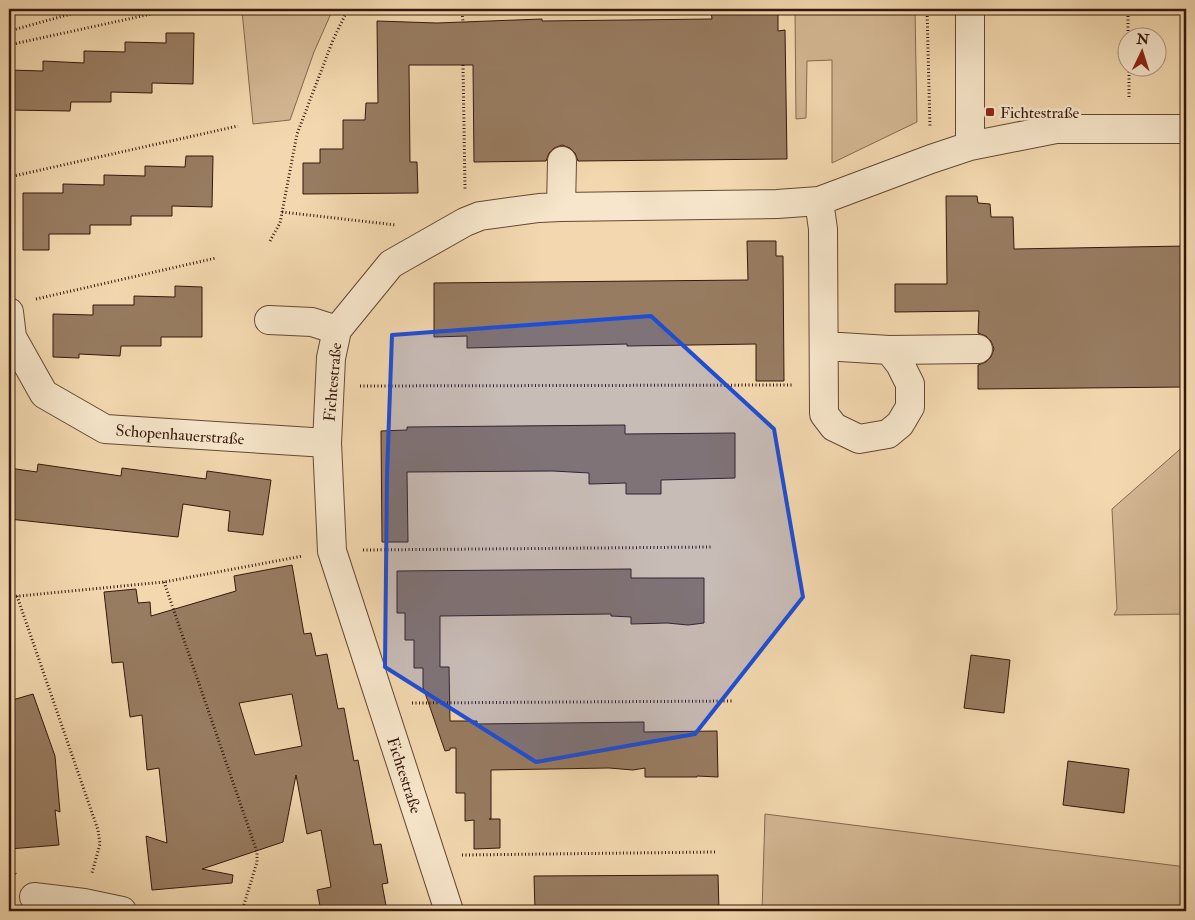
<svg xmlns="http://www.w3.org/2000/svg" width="1195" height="920" font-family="'IM FELL Double Pica',serif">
  <rect width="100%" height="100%" fill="#f3d8af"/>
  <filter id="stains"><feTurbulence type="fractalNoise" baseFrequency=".004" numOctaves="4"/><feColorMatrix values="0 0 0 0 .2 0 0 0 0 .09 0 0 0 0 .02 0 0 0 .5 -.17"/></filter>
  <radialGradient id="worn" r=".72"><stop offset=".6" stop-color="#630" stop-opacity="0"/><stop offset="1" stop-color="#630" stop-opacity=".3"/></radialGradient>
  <path fill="#d3b793" stroke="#846850" d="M253,9H333L314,52L290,120L253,124L242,11Z
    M795,9H915L917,122L832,163V60L807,61L806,118L796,119Z
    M1186,444V614L1114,615L1117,609L1112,509Z
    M765,814L1186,867V911H762Z"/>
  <path fill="#987c61" stroke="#35180c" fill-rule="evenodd" d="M711,9H778V31L785,30L787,159L578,161L575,153L570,148L562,145L554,148L549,153L546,161L474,162L473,65H409L410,162H417L418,193L303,194V163H320V149H343V120H365L366,103H378L377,21L437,23L542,19V21L712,19Z
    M166,33H194L193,84L152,83V93L111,92V102H71L70,111L9,110V70L43,71V61L84,63V51L125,52V42L166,43Z
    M186,156H213L212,207L172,206V216H131V225H90V234H49V250H23V193H63V184L104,185V175L145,176V166L185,167Z
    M946,196H977L978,203L990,204L991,217H1013L1014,249L1186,246V387L978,389V365L986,362L991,357L994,349L991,341L986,336L978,333L979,311L895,312V284H947Z
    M747,241H776V256H783L784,381H756V344L627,346V344L467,348V336L434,337V283L748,280Z
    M175,286L202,287V337H161V346H121L120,356L79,354V358L53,357V314L93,315V305H134V296L175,297Z
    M625,425V434L735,433V478L661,480V494H626V483L589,484V473L553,471L407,472L408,542H382L381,431L407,430V427Z
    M38,464L121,476L122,468L206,479L207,471L271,480L263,535L228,531L230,511L183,504L178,537L9,519V468L37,472Z
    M292,565L304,634L311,633L316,656L327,654L338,709L344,708L354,761L358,760L374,845L381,844L388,883L382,884L387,911H321L317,890L331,887L321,830L307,834L296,775L283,842L202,869L233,875L232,883L152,890L146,836L167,843L159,768L147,770L142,715L130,717L123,662L112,663L104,592L136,589L138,603L150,602L151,616L236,591L234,576ZM292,694L302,746L255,755L239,703Z
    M631,569V578H704V623L688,625L667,623L631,624V617L611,616V614L440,616V667H449L450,721H477V724L644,722V732L717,731L718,777L697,776V777H645V768L633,770L609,768L491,770V819H489H500V848L474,849V820L465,821V793H456V748H450V750L445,751L423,687V668H414V640H405V613H397V571Z
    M971,655L1010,660L1004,713L964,708Z
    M33,694L55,756L60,812L55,810L59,845L9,849V701Z
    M1068,761L1129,769L1124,813L1063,805Z
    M718,875L719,911H535L534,876Z"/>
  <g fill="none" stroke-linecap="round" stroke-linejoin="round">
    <g stroke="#644835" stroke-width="30">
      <path id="minor" d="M970,9V146
        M819,201L823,229L824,414L834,427L859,439L888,434L900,424L910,407V384L900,364L889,350L824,346
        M561,207L562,161
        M9,312L12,337L44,394L105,429L327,443
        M269,320L312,322L337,330
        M889,350L978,349
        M34,897L84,903L122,911
        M449,911L332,551L327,443L331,358L337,330L391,264L465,222L480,216L539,208L561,207L777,204L819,201L931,159L970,146L1056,129H1186"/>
    </g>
    <path stroke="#35180c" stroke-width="3" stroke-dasharray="1 2.5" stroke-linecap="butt" d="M462,9L463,23
      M927,9L930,128
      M1128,9V38
      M9,31L89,9
      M9,45L174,9
      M1118,53H1128
      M463,65L465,189
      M1129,68V99
      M9,177L238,126
      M282,212L396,225
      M270,241L280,223L297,134L333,40L348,9
      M36,299L216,258
      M360,386L794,385
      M363,550L711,547
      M164,582L257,852V862L242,911
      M17,596L98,830L100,844L92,873
      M9,597L164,582L303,556
      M412,703L732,701
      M462,855L715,852
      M9,865L16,875"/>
    <use href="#minor" stroke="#f7e6cb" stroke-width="28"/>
  </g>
  <path fill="#1d4ed8" fill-opacity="0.2" stroke="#1d4ed8" stroke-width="4" stroke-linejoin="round" d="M651,316L774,429L803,597L695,734L536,762L385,667L387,474L392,335Z"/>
  <rect fill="#8f2418" stroke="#f7e6cb" stroke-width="2" x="985" y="107" width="10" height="10" rx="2.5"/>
  <g text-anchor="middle" stroke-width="5" stroke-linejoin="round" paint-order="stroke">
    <g font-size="16" fill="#35180c" stroke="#f7e6cb" text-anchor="start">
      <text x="1000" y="118">Fichtestraße</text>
    </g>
    <g font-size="16" fill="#35180c" stroke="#f7e6cb">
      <text transform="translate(332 382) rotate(-85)" y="6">Fichtestraße</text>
      <text transform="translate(180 434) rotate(4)" y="6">Schopenhauerstraße</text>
      <text transform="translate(405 775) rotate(72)" y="6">Fichtestraße</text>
    </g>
  </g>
  <rect width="1195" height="920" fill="none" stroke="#f3d8af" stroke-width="30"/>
  <rect x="10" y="10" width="1175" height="900" fill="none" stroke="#35180c" stroke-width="2.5"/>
  <rect x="15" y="15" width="1165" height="890" fill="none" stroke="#35180c"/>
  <g transform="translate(1142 52) rotate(4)"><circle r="24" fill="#f7e6cb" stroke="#a9947f"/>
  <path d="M0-4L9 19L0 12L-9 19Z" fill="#8f2418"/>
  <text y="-8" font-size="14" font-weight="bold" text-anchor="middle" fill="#35180c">N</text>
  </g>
  <rect width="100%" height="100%" filter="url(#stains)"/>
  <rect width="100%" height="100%" fill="url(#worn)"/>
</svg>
